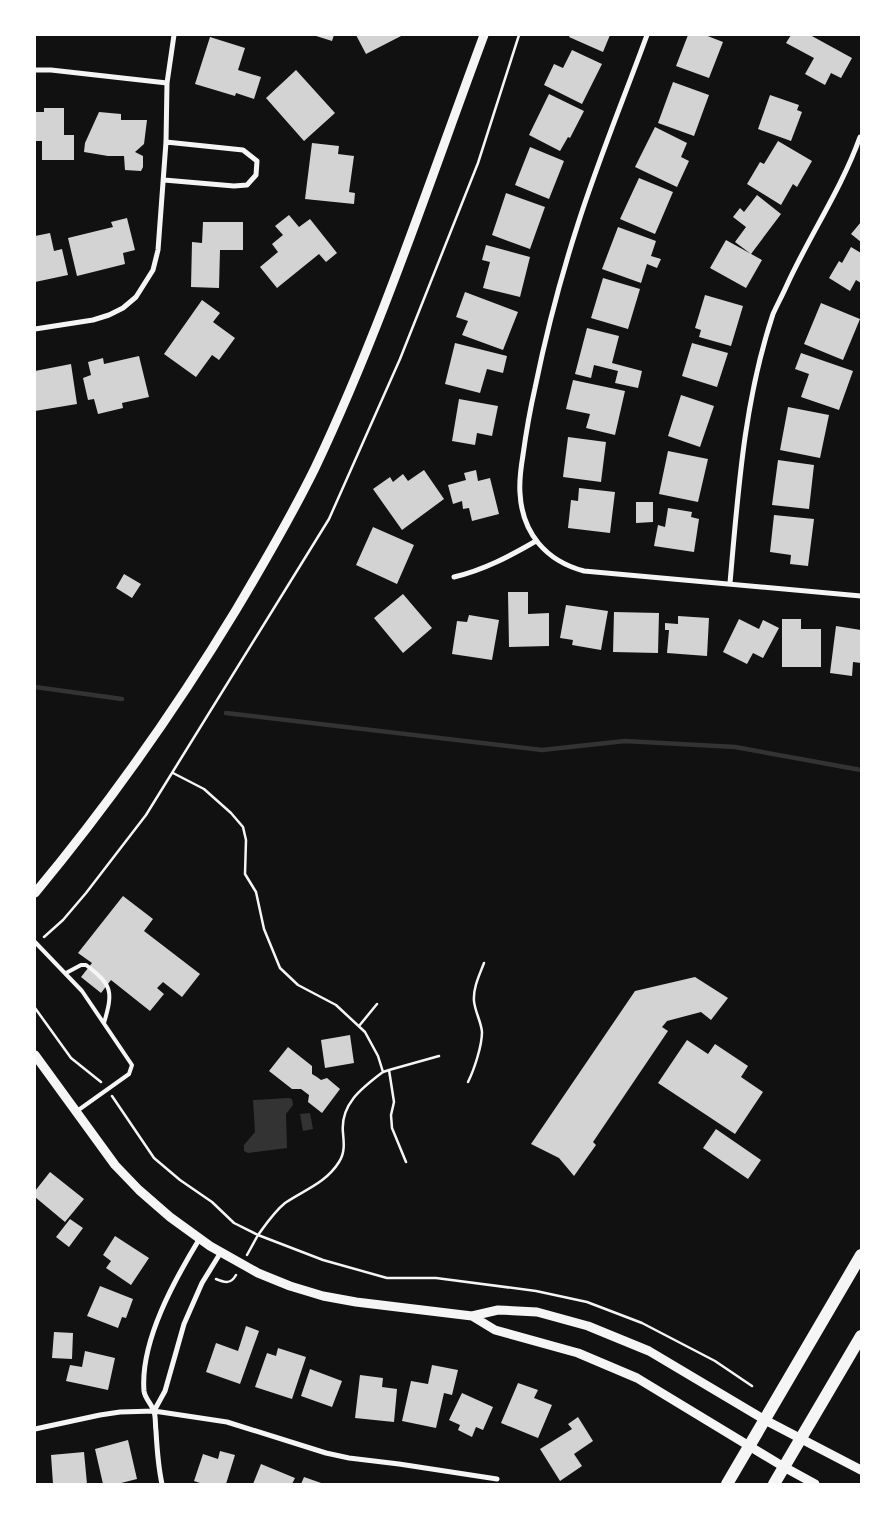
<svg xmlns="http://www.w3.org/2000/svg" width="896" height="1519" font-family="Manrope,sans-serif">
  <rect width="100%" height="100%" fill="#111"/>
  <path fill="#333" d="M289,1098L292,1099L293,1105L286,1114L287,1148L248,1153L244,1151V1145L255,1132L253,1100Z
    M310,1113L313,1129L303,1131L300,1114Z"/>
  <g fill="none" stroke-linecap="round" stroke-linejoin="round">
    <path stroke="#333" stroke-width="4.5" d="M35,687L122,699
      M226,713L542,750L625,741L735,747L861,770"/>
  </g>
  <path fill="#d3d3d3" d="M313,35H334L332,41Z
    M356,35H403L366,54Z
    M570,35H610L603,52L569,37Z
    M688,35H705L723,42L709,78L676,66Z
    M791,35H810L852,58L841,78L831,73L825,85L805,74L814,58L786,43Z
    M210,37L245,48L238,70L261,77L254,99L236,93L235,96L195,84Z
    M572,50L602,64L582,104L544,85L554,64L563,68Z
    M296,70L335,113L304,141L266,98Z
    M673,82L709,95L694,136L658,123Z
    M549,94L584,111L570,138L568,137L560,151L529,135Z
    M770,95L799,105L797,110L802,112L791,141L758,129Z
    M44,108H64V135H74V160H42V141H35V112H44Z
    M99,112L121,114V120H147L144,144L135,152L143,156V167L141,171L125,170L124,156H108L84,152L85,143Z
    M655,127L687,143L681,157L689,161L677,187L635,167Z
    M778,141L812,161L797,187L793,184L781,205L747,184L760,162L764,164Z
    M312,143L339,146L338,154L354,156L349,192L355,193L354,204L305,199Z
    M530,147L564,161L549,199L515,185Z
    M639,178L673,192L655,234L620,219Z
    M506,193L545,207L530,249L492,235Z
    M757,195L781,214L751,254L735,242L746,227L733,217L740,208L744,212Z
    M289,215L299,227L310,219L337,253L326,262L319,254L277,288L260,267L278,252L272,244L283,235L275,226Z
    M127,218L135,250L123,253L125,264L77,276L68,238L113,227L111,222Z
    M203,222H243V250H220L219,288L191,287L192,242L202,243Z
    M861,222V242L851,234Z
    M618,227L656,241L651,256L661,259L657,268L647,264L641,283L602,269Z
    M50,233L54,251L62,249L68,275L35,282V236Z
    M726,240L762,260L746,288L710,268Z
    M486,245L530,257L520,297L483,288L490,262L482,260Z
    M851,247L861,253V283L856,280L850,291L829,278L839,261L842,263Z
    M603,278L640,289L628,329L591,318Z
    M465,292L518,312L503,350L462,335L468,321L456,317Z
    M705,295L743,306L731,346L699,337L701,330L695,328Z
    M202,300L220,313L213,322L235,338L219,360L212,355L196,377L164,354Z
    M821,303L860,319L843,360L804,344Z
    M587,328L619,336L612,363L642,371L638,388L615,383L618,371L594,365L591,378L575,374Z
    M455,343L507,356L503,373L487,369L480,393L445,384Z
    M692,343L728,353L717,387L682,376Z
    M801,353L853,371L839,410L801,397L809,374L795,369Z
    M139,356L149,397L122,403L123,408L98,414L94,399L88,400L83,378L91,375L88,362L103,358L104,364Z
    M71,364L77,404L35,411V371Z
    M573,380L625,391L615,435L586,428L590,414L566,409Z
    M681,395L714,406L700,447L668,436Z
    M459,399L498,406L492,436L477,433L475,445L452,441Z
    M788,407L829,415L820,458L780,450Z
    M568,437L606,442L601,482L563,477Z
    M668,451L708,459L698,502L659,494Z
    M778,460L814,465L809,509L772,505Z
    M424,470L444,499L402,530L373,489L390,477L393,482L403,474L408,481Z
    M476,470L478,481L490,478L499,514L472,521L469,508L463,509L462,501L453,504L448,485L466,480L464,473Z
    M579,488L615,492L610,533L568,528L571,500L578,501Z
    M636,502H653V522L636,523Z
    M668,508L692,512L691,517L699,519L694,552L654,546L658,525L665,527Z
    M774,515L814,519L808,566L790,564L791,555L770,552Z
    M373,527L414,545L397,584L356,565Z
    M124,574L141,584L132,598L116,588Z
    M508,592H528V614L549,613V646L509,647Z
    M403,594L432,628L403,653L374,618Z
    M566,605L608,611L601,650L572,645L573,640L560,638Z
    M614,612L659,613L658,653L613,652Z
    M469,615L499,620L492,660L452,654L457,621L467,622Z
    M678,616L709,618L707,656L667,653L669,630H665V623L678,624Z
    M739,619L759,629L763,620L779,628L763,658L753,653L747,664L723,652Z
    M782,619H801V629H821V667H782Z
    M836,626L861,630V663L853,662L852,676L830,673Z
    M123,896L153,919L144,931L200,974L182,997L163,982L157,988L164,994L150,1011L111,980L101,993L81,977L92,963L78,953Z
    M695,977L728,998L711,1020L701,1012L667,1021L662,1027L668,1031L593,1142L596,1145L574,1176L559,1158L531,1144L635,991Z
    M350,1035L354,1063L325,1068L321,1040Z
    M687,1040L708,1054L715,1044L748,1066L741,1077L763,1092L735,1134L658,1083Z
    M288,1047L312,1066V1074L317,1077L321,1080L327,1078L340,1089L322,1113L308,1102L309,1095L301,1089H292L269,1071Z
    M716,1129L761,1160L748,1179L703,1148Z
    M50,1172L84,1199L65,1222L35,1197V1191Z
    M70,1219L83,1228L69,1247L56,1237Z
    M115,1236L149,1258L131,1285L106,1268L111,1261L103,1255Z
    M100,1286L133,1299L126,1318L122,1317L118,1328L87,1316Z
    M246,1326L259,1331L240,1384L206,1372L216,1343L238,1351Z
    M54,1332L73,1333L72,1359L52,1358Z
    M278,1348L306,1357L292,1399L255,1387L267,1353L276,1356Z
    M85,1351L115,1358L108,1390L66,1381L70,1365L82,1367Z
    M432,1365L458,1370L452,1395L444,1393L436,1428L402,1421L411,1381L428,1384Z
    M310,1369L342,1381L332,1407L301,1396Z
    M360,1375L383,1378L382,1387L397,1389L394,1422L355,1418Z
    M518,1383L538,1390L534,1398L552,1405L538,1438L501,1423Z
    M462,1393L493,1407L483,1430L476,1427L472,1437L458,1430L460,1425L449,1420Z
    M578,1417L593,1441L574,1454L582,1466L560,1481L540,1449L572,1429L568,1424Z
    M128,1440L137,1479L117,1484H103L95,1449Z
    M220,1451L235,1455L226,1484H203L194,1481L203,1454L218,1459Z
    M84,1452L87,1484H53L51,1455Z
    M261,1464L295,1478L292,1484H253Z
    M304,1477L324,1484H301Z"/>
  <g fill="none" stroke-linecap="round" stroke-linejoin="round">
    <path stroke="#f5f5f5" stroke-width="2.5" d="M44,937L63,920L86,893L146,815L329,519L400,359L478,163L519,35
      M35,1008L71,1058L101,1082
      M359,1026L377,1004
      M389,1070L439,1056
      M383,1072L389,1070L394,1102L391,1115L392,1128L406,1162
      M468,1082C474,1070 482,1046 482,1032C481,1021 475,1012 474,1001C473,988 479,976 484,963
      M112,1096L154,1158L180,1180L212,1202L234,1223L258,1235C266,1224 274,1212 285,1203C304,1190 326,1183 339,1162C345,1153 344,1143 343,1133C340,1104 362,1088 383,1072L378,1056L365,1032L336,1005L298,985L280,968L264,929L256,892L245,874L246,840L243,827L231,813L204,789L173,773
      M247,1255L258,1235L323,1260L387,1278H436L536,1291L587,1302L642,1323L715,1361L752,1386
      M216,1279C225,1283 231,1284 236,1275"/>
    <path stroke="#f5f5f5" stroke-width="4" d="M35,942L82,991L132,1065L129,1074L77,1111
      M66,973L81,965H86C113,985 113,992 104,1023"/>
    <path stroke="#f5f5f5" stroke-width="5" d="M647,35C624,98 597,163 577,227C560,280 546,334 535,388C530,410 526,433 523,455C521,467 519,480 520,493C522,533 546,561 584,571L861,596
      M35,70H51L167,83
      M164,180L234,186L247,185L256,175L257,161L243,150L166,142
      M35,329L93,320L109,315L123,308L136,297L153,270L158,250L166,142L167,83L174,35
      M454,577C484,570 510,556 536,541
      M730,583C738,493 744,401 773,314C777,305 782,296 786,287C809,236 841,190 860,137
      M154,1411L165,1391L184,1324L202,1283L221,1252
      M35,1429L100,1415L120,1412L154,1411L227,1422L326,1453L349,1458L399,1464L497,1479
      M162,1484C158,1466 157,1449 156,1431C155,1425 156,1417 154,1412C152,1404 145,1399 144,1391C140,1341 175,1279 200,1238"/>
    <path stroke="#f5f5f5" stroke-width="9" d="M35,893C109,804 176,709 236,610C264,563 291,517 315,468C381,329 430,180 484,35
      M35,1055L115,1165L139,1190L170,1217L210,1246L258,1273L290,1286L323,1296L356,1302L472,1316L498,1310L537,1312L588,1326L649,1351L765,1420L861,1470
      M472,1316L495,1330L578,1353L637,1378L784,1467L815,1484"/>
    <path stroke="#f5f5f5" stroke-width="12" d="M727,1484L861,1255
      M774,1484L861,1336"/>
  </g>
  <rect width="896" height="1519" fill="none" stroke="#ffffff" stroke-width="72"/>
</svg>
